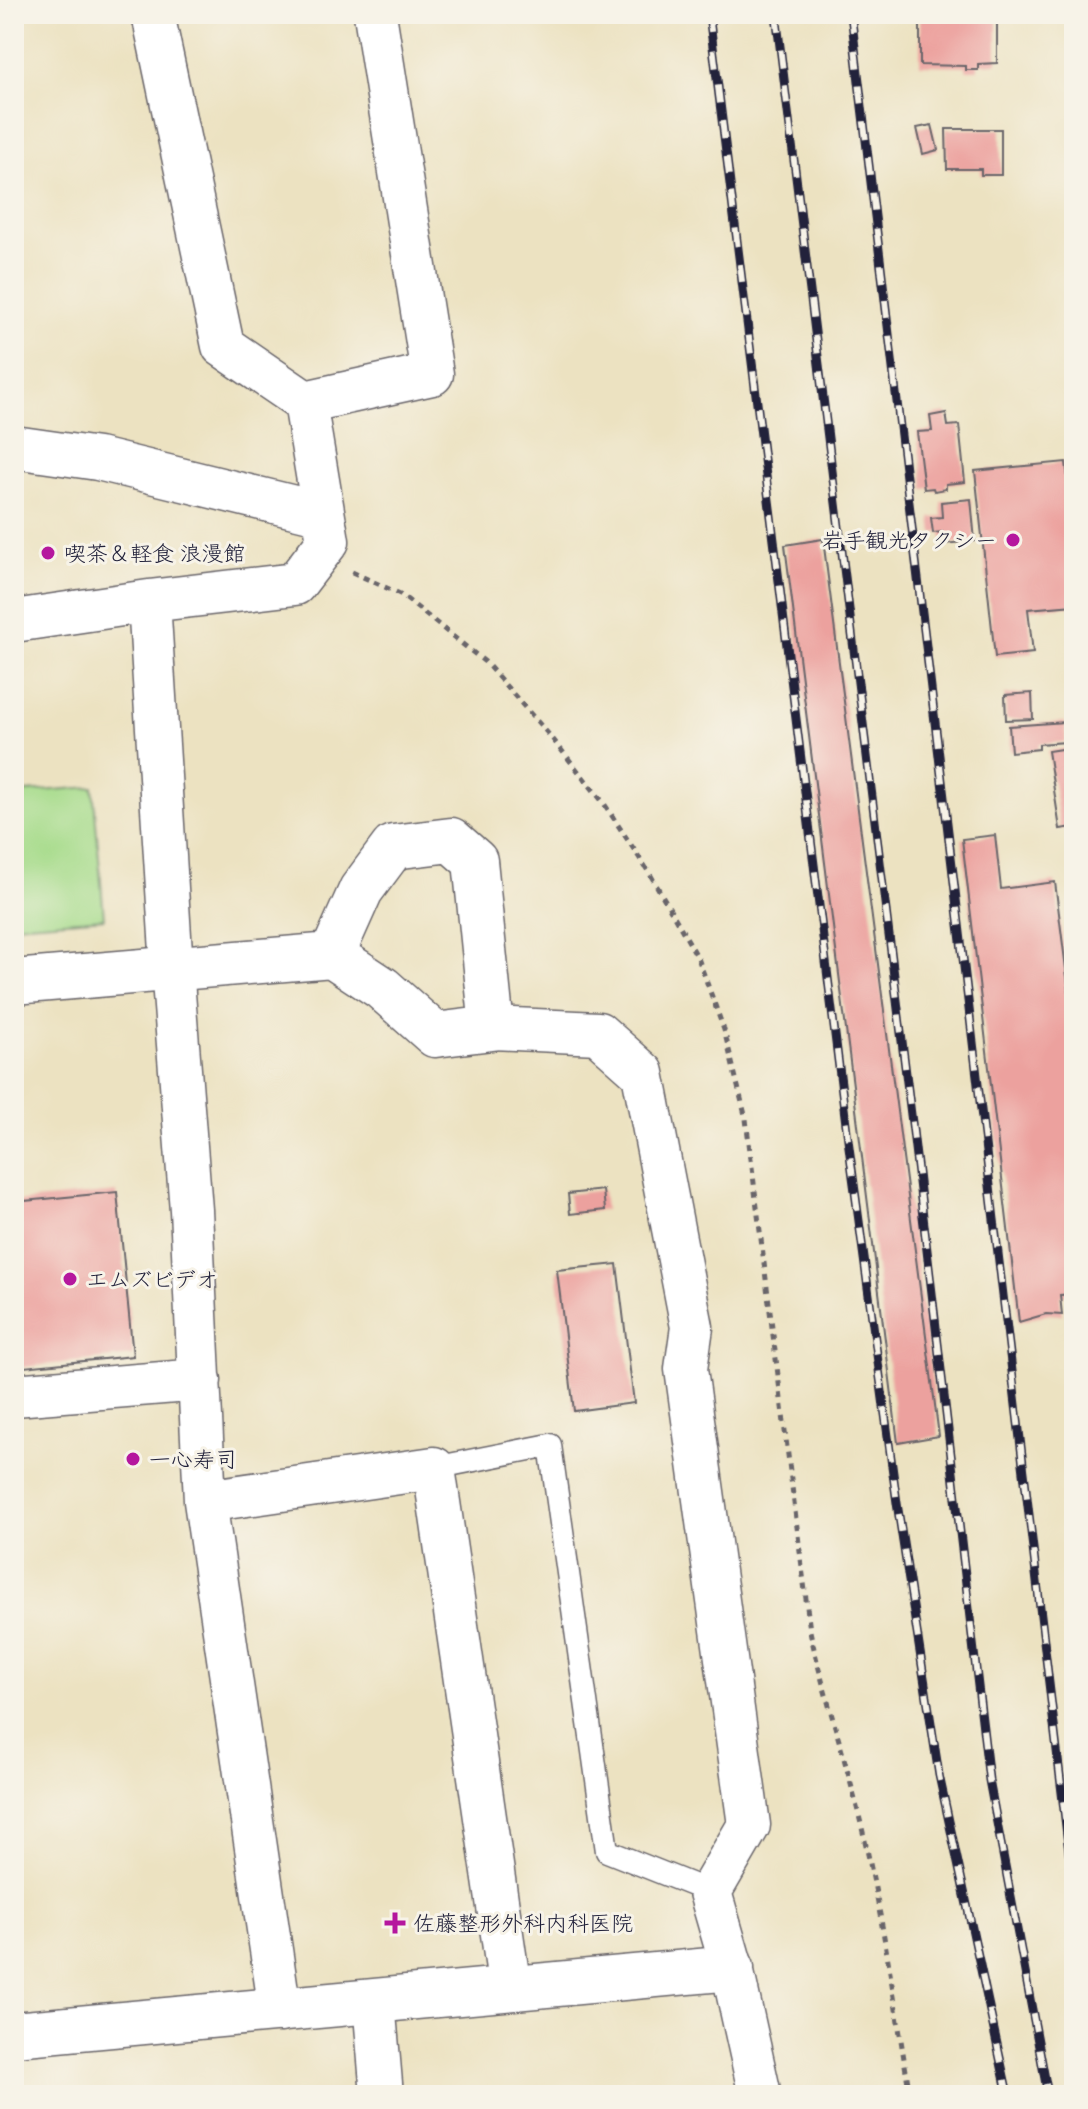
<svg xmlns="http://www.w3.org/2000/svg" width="1088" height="2109" font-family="'Gochi Hand','Klee One',sans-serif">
  <rect width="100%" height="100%" fill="#f7f3e8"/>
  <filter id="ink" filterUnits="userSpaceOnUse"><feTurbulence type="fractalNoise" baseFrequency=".0125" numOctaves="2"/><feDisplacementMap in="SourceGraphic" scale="16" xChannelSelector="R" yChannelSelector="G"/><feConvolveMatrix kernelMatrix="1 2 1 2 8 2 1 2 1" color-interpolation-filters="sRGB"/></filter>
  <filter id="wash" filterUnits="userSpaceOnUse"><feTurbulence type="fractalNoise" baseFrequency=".006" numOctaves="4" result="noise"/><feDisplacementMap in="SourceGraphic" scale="32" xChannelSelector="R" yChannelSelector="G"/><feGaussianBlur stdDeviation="1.8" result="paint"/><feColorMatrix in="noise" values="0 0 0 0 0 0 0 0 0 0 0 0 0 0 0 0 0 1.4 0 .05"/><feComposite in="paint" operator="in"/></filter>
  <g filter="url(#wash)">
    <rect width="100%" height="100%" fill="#ece2c1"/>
    <path fill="#a7dc8c" stroke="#647f64" stroke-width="2" d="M93,787L104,918L14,925V793Z"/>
    <g id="blocks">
      <path fill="#eca19e" d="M920,17L997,18V63L978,64V70H966V66L920,65Z
        M932,125L938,150L923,154L917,128Z
        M946,129H1001V175H981V169H947Z
        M946,413L948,426L959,425L965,482L946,484V489L934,491L933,488L924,489L917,432L932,431L930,416Z
        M1066,462L1074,536V605L1028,609L1033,653L995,657L975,471Z
        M971,499L975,541L943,544L942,532L933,533L931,518L942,517L941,502Z
        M823,539L939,1436L898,1443L785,545Z
        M1032,693L1033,719L1006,720L1005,695Z
        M1065,722L1066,742L1039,744V749L1011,752L1009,726Z
        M1068,748L1074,788V827L1060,829L1048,751Z
        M995,835L1001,889L1055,882L1074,1032V1294L1060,1295L1062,1315L1046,1314L1019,1322L962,839Z
        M603,1190L605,1210L570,1214L568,1194Z
        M117,1192L133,1356L14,1368V1202Z
        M617,1264L634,1403L574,1411L557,1270Z"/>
    </g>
  </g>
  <g filter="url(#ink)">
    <use href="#blocks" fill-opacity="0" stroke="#69656a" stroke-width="2"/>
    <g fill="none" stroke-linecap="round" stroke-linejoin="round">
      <g stroke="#69656a" stroke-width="25">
        <path id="lane" d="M434,1468L550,1445L607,1851L710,1892"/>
      </g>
      <g stroke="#69656a" stroke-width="45">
        <path id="street" d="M305,402L432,374L375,14
          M14,447L98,459L323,514
          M149,601L172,968L191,1210L205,1501L280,2011
          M14,621L149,601L295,584L328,541L305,402L223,346L153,14
          M492,1028L598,1033L643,1073L692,1327L686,1369L749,1825L710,1892L732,1968L760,2095
          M14,1395L200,1380
          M205,1501L434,1468L510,1989
          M374,2002L382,2095"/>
      </g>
      <g stroke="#69656a" stroke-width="47">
        <path id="secondary" d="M14,982L332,955L382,988L435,1035L492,1028L475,861L451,840L393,847L361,890L332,955
          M14,2034L732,1968"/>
      </g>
      <path stroke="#69656a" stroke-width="5" stroke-dasharray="6 6" stroke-linecap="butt" d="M352,572L400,594L485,662L551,737L603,802L650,874L698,958L724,1030L746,1119L810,1631C822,1687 840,1740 854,1796C880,1894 893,1995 910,2095"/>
      <use href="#lane" stroke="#fff" stroke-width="22"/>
      <use href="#street" stroke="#fff" stroke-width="42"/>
      <use href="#secondary" stroke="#fff" stroke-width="44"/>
      <g stroke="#22223b" stroke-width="9">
        <path id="rail" d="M709,14L847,1132L897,1503L939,1775L1008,2095
          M776,14L913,1131L989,1780L1048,2095
          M851,14L1074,1894"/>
      </g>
      <use href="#rail" stroke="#f7f3e8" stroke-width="6" stroke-dasharray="18" stroke-linecap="butt"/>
    </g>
  </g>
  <g fill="#b5179e" stroke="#f7f3e8" stroke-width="3">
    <circle cx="1013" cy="540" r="8"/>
    <circle cx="48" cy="553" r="8"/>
    <circle cx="70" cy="1279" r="8"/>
    <circle cx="133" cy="1459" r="8"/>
    <path d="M391 1911h8v8h8v8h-8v8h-8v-8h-8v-8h8z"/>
  </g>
  <g text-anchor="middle" stroke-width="6" stroke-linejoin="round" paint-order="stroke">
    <g font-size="22" fill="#22223b" stroke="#f7f3e8" text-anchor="start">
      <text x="997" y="548" text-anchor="end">岩手観光タクシー</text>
      <text x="64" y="561">喫茶＆軽食 浪漫館</text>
      <text x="86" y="1287">エムズビデオ</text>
      <text x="149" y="1467">一心寿司</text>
      <text x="413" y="1931">佐藤整形外科内科医院</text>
    </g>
  </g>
  <rect width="1088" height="2109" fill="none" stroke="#f7f3e8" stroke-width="48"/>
</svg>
